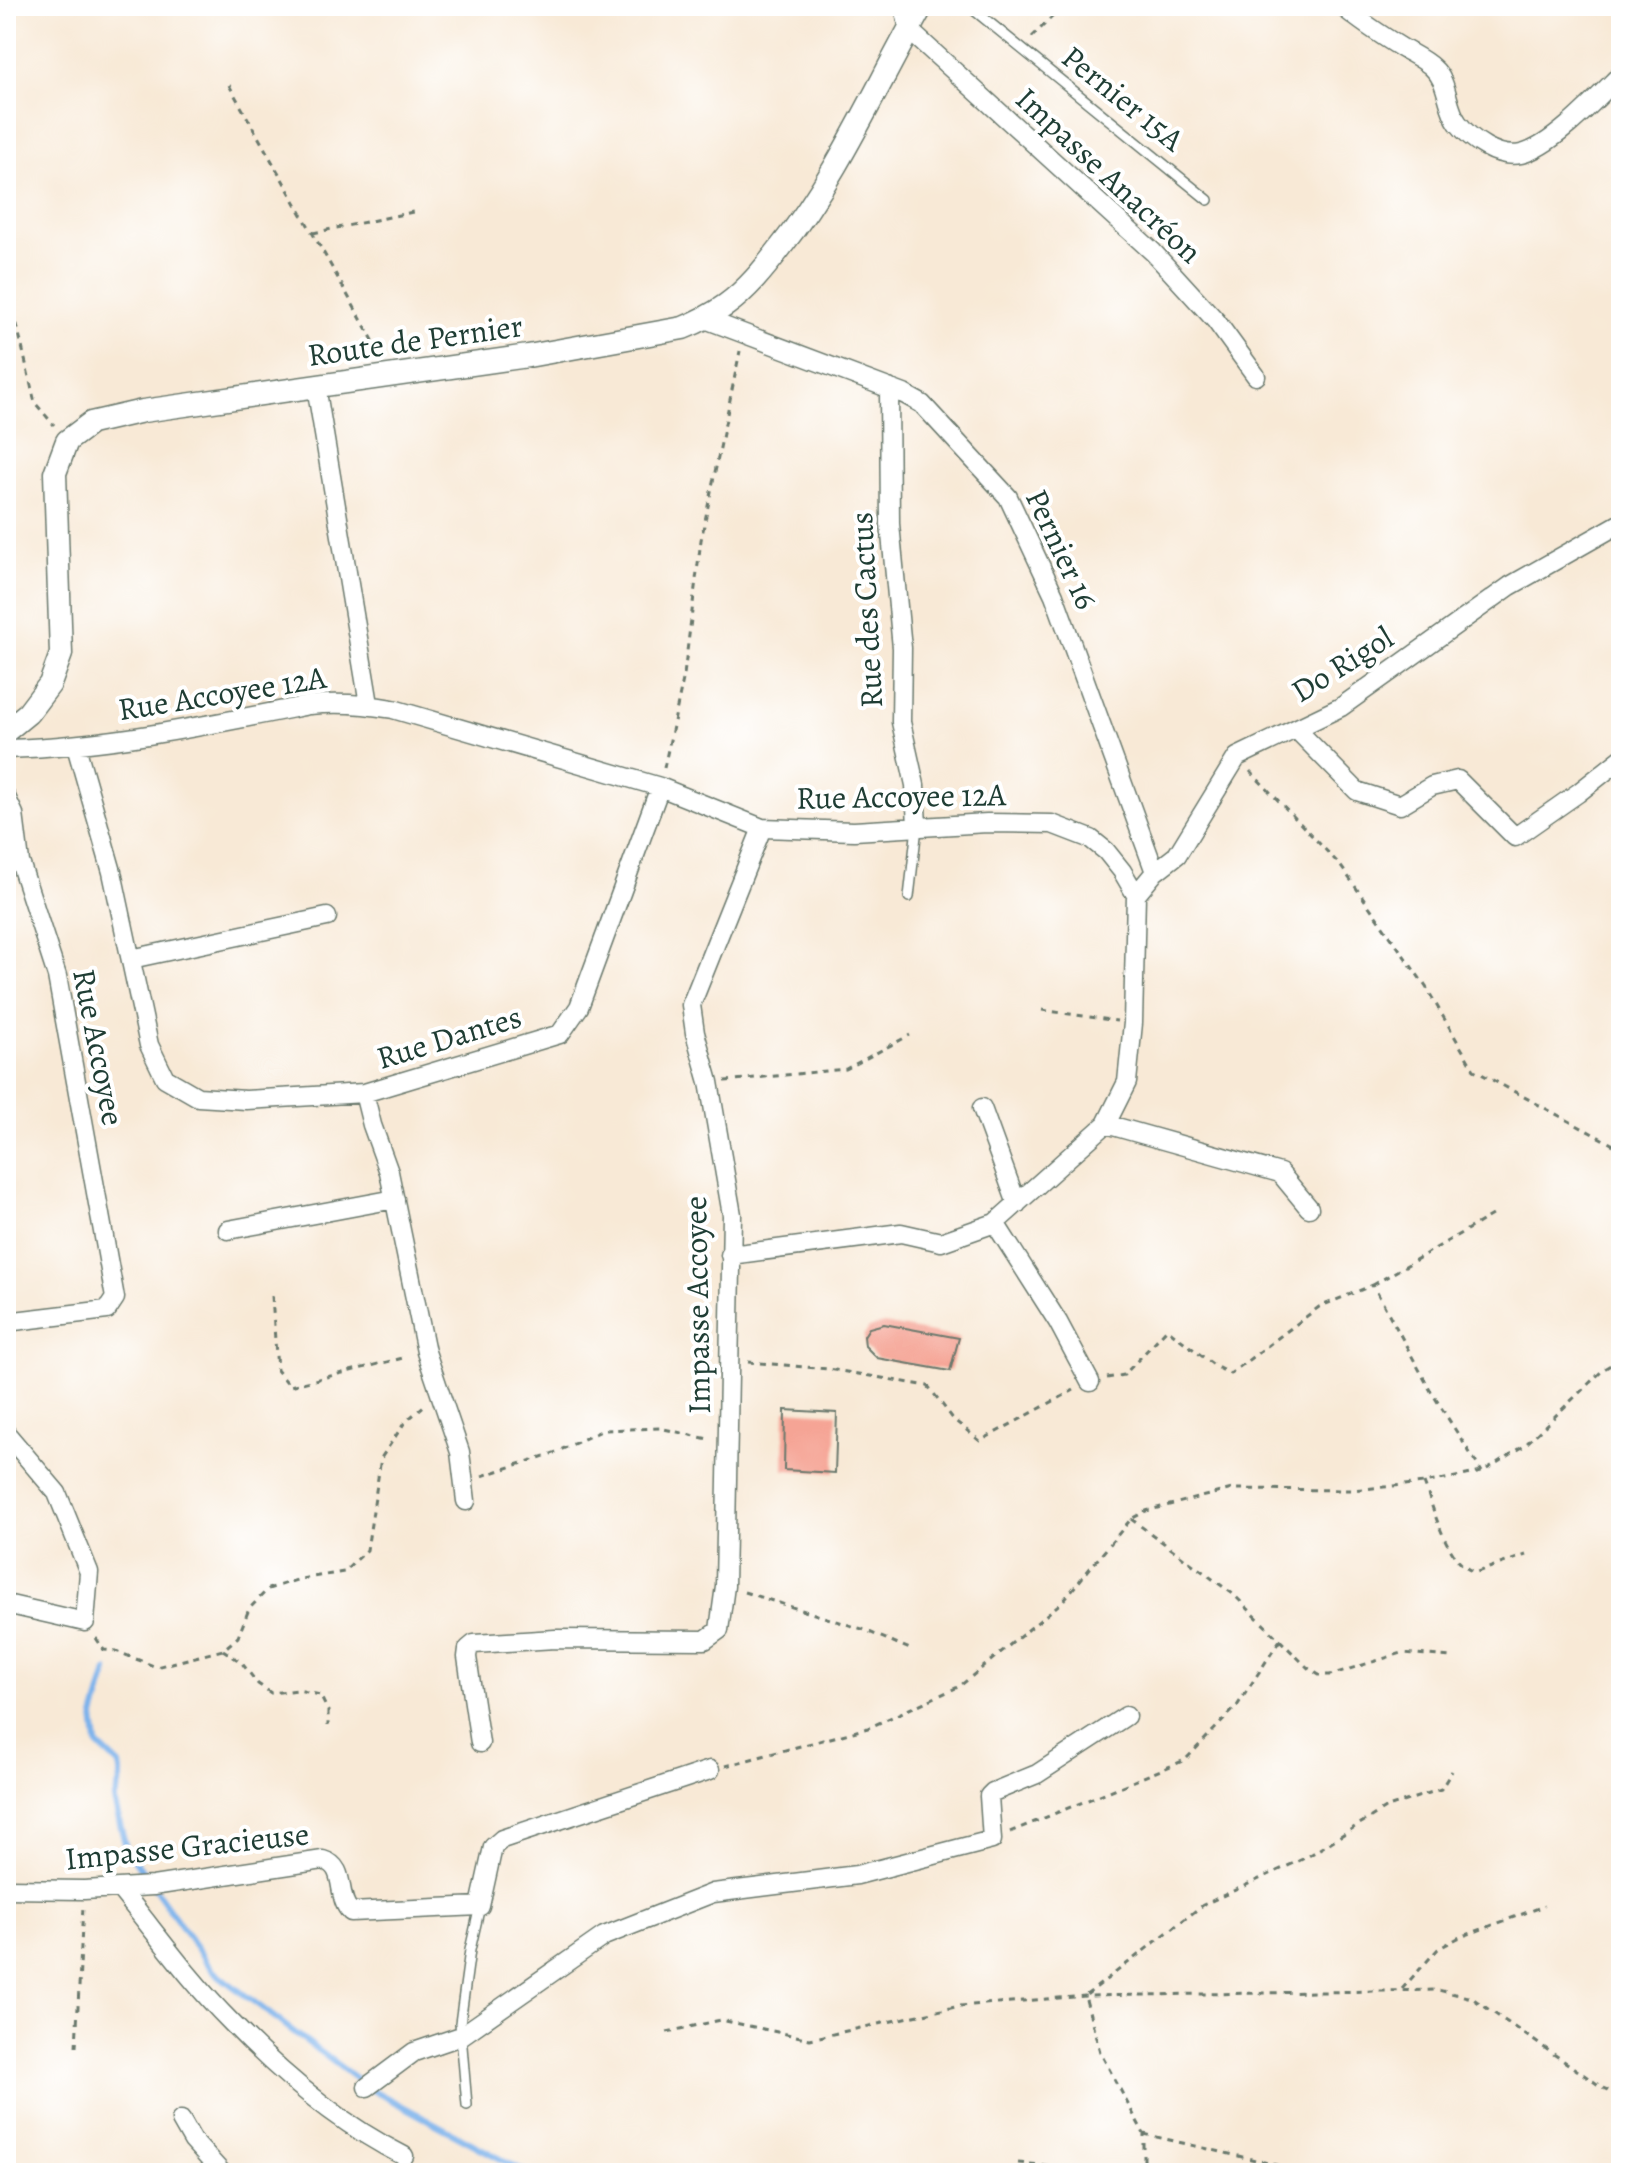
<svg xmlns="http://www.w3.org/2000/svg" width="1627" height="2179" font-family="Alegreya,serif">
  <rect width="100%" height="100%" fill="#fff"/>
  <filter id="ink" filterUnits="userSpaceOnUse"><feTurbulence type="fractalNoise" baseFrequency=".0125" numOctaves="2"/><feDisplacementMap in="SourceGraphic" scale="16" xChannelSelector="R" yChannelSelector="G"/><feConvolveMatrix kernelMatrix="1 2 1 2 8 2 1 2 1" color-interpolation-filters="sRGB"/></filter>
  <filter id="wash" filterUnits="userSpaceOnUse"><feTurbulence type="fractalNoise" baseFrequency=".006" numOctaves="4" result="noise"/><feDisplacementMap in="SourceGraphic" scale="32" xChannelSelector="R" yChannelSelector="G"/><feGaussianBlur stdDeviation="1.8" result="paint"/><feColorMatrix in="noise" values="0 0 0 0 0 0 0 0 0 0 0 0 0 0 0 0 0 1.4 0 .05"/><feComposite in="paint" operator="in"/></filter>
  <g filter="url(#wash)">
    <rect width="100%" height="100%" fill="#f8e9d6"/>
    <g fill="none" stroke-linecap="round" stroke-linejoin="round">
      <path stroke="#7cb2eb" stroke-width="6" d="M107,1671L94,1717L97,1744L119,1765L121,1779L114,1800L126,1848L213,1971L367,2087L527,2173"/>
    </g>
    <g id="blocks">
      <path fill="#f5a495" d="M884,1324L959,1338L950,1371L877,1358L865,1346L864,1336L869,1328Z
        M785,1410L837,1413L835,1473L784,1470Z"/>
    </g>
  </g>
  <g filter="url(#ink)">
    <use href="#blocks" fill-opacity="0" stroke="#6b796d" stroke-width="2"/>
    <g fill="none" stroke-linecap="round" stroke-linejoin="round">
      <g stroke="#6b796d" stroke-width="12">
        <path id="service" d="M969,6L1208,200
          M909,897L917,827
          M467,2105L460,2023L470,1950L480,1906"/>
      </g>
      <g stroke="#6b796d" stroke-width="21">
        <path id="minor" d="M904,6L909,30L1153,252L1216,321L1256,376
          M1342,6C1361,22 1381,35 1402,48C1412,54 1425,60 1433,68C1449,82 1446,107 1458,123C1471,140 1498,159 1521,154C1552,147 1598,97 1621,74
          M705,319L904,394L922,404L1008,497L1054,595L1155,872
          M316,386L369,704
          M889,388L890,524L902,648L901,722L915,785L917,827
          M1296,729L1357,791L1400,805L1432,786L1458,780L1515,837L1578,793L1621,759
          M76,746L112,872L149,1045L165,1078L198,1097L246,1100L364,1093
          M6,749C109,746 209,725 309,705C338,702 365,704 393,709L660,787L762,828L854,831L987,823L1052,824L1091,839L1106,851L1122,871L1136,895L1133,1023L1127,1082L1106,1124L995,1223L941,1242L901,1233L730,1255
          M6,797L14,814L20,862L57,976L115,1298L107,1310L6,1322
          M1136,895L1155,872L1177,855L1237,757L1341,707L1510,586L1621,523
          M131,959L327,917
          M982,1108L1017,1204
          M1106,1124L1280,1173L1309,1208
          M995,1223L1058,1322L1090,1382
          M228,1230L395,1199
          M6,1433L57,1493L89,1572L85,1622L6,1604
          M466,1501L460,1452L426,1352L389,1172L372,1125L364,1093L560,1034L579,1007L660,787
          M480,1743L467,1657L468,1649L474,1644L555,1639L705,1640L719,1630L725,1586L732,1215L709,1082L695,1033L691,1005L762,828
          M6,1889L84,1890L153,1886L323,1860C348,1867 335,1897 351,1912L480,1906L493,1847L502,1839L710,1770
          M120,1889C156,1933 190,1981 230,2021C280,2073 340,2124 404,2156
          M367,2087L414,2052L461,2036L604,1936L713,1893L857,1875L992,1840L989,1796L993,1792L1037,1774L1126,1716
          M181,2120L193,2141L222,2173"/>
      </g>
      <g stroke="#6b796d" stroke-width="25">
        <path id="tertiary" d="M6,731L28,713L50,684L61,654L55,473L67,441L91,423L143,411L528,356L683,328C698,322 712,315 726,305C747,290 764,269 780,248C838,175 876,87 922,6"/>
      </g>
      <path stroke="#6b796d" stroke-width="3" stroke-dasharray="6 6" stroke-linecap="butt" d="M1032,37L1063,6
        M229,85L383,358
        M313,233L418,211
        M6,277L35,403L54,425
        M866,685L882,688
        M664,768L684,675L701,540L740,351
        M1250,771L1340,865L1426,987L1474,1070L1621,1149
        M1042,1010L1117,1021
        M725,1081L846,1069L910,1035
        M1373,1285L1497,1212
        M272,1296L277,1370L290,1386L407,1357
        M748,1362L829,1369L928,1386L954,1420L980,1441L1074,1390
        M1107,1378L1124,1375L1167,1329L1215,1366L1230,1374L1319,1307L1373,1285L1432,1393L1482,1472
        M482,1476L554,1453L603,1430L660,1428L708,1439
        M1424,1483C1433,1506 1448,1569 1477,1572L1526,1555
        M1131,1519L1233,1594L1308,1668L1319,1675H1330L1402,1653L1452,1657
        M744,1592L862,1629L910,1649
        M96,1638L104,1650L116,1651L156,1667L223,1650L238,1637L249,1609L268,1589L300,1579L344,1572L367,1550L381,1458L405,1422L425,1405
        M223,1650L241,1662L258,1684L271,1693L298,1690L320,1695L328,1711V1726
        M725,1766L868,1728L960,1686L1062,1602L1131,1519L1146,1511L1232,1489L1353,1490L1424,1483L1482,1472L1524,1446L1604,1369L1621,1359
        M1010,1832L1185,1760L1237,1706L1280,1640
        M1402,1989L1438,1949L1458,1938L1544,1906
        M667,2032L721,2020L810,2039L960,2006L1085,1996L1438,1990L1472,1998L1603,2088L1621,2096
        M76,2047L83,1906
        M1144,2134L1311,2173
        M1018,2163L1133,2173
        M1144,2173V2134L1100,2052L1085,1996L1203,1905L1307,1857L1385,1808L1441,1789L1452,1771"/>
      <use href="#service" stroke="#fff" stroke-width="9"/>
      <use href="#minor" stroke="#fff" stroke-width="18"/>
      <use href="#tertiary" stroke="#fff" stroke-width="22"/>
    </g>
  </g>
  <g text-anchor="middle" stroke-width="8" stroke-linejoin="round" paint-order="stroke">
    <g font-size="32" fill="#1f3d34" stroke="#fff">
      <text transform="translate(1123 98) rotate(39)" y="11">Pernier 15A</text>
      <text transform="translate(1109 175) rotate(43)" y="11">Impasse Anacréon</text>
      <text transform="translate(415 340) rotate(-8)" y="11">Route de Pernier</text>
      <text transform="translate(1062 549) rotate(65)" y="11">Pernier 16</text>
      <text transform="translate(866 610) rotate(-93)" y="11">Rue des Cactus</text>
      <text transform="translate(1342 664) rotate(-32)" y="11">Do Rigol</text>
      <text transform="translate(222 693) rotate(-9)" y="11">Rue Accoyee 12A</text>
      <text transform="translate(901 796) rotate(-1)" y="11">Rue Accoyee 12A</text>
      <text transform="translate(449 1037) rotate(-17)" y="11">Rue Dantes</text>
      <text transform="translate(99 1047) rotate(79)" y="11">Rue Accoyee</text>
      <text transform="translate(697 1305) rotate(-91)" y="11">Impasse Accoyee</text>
      <text transform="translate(187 1846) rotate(-6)" y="11">Impasse Gracieuse</text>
    </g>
  </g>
  <rect width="1627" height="2179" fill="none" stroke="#fff" stroke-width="32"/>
</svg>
